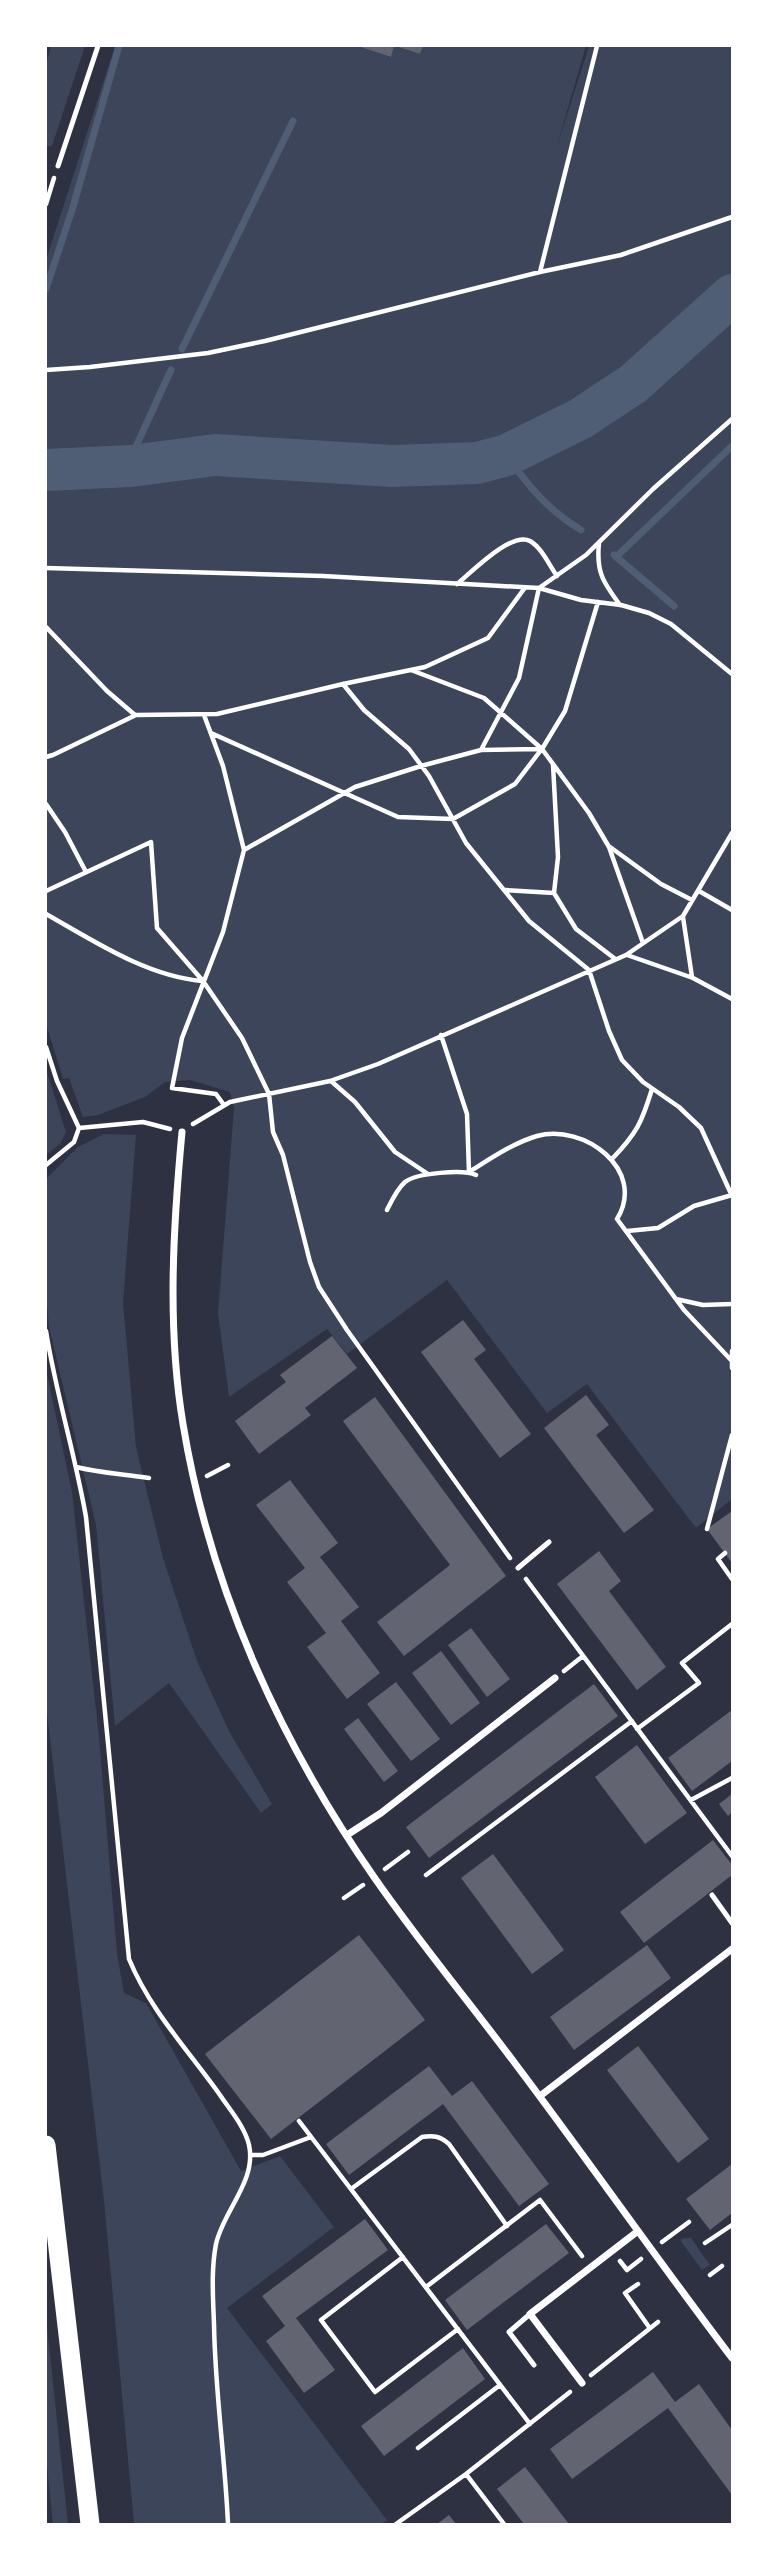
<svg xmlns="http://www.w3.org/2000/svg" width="778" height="2570" font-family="'IBM Plex Sans',sans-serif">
  <rect width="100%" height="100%" fill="#2d3142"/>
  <path fill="#3c4559" d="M51,46H85L52,146H46V66Z
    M115,46H356L390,57L394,46L420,54L423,46H586L557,146L589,46H732V1499L696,1528L587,1384L547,1413L447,1280L347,1354L327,1329L229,1397L218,1313L234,1108L230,1092L190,1080L165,1082L145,1097L98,1115L83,1117L69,1078L63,1079L46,1024V260Z
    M46,1069L66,1132L60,1144L46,1155Z
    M104,1134L136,1135L123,1302L136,1447L163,1558L197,1661L229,1731L272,1804L261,1813L169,1683L115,1726L96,1525L49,1327L46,1295V1179L78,1147Z
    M46,1369L72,1492L99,1737L117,1954L124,1993L146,2003L241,2171L280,2156L334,2227L227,2308L387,2520L381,2524H134L104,2201L46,1704Z
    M684,2238H691L710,2265L702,2270L680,2240Z
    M46,2317L68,2524H53L46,2457Z"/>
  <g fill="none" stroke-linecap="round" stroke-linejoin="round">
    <path stroke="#4f5d75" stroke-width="7" d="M46,289L73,207L119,46
      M182,349L293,121
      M507,455C527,485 549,511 581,530
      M46,460L48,470
      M131,466L138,442L171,370
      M614,555L674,606
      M616,557L732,446"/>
    <path stroke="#4f5d75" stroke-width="42" d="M46,470L131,466L215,455L392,466L477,463L507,455L580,419L633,384L732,295"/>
  </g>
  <path fill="#626471" d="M357,46H394L391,57Z
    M395,46H423L420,54Z
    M463,1320L486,1350L474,1359L531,1434L500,1458L421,1352Z
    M332,1336L357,1368L305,1408L311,1415L259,1454L235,1421L286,1382L280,1375Z
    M586,1395L609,1425L596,1435L654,1510L624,1533L544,1428Z
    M375,1397L506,1576L404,1656L377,1622L450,1565L343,1421Z
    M290,1480L338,1543L320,1557L359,1607L341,1621L380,1673L347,1699L307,1647L326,1633L287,1582L305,1568L256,1505Z
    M732,1511V1563L707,1529Z
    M599,1551L621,1581L609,1591L666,1667L637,1690L557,1584Z
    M471,1628L510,1679L487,1697L448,1645Z
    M441,1651L480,1703L451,1725L412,1673Z
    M396,1682L440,1739L411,1761L367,1704Z
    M594,1684L618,1716L429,1858L406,1827Z
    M732,1710V1761L692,1791L668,1758Z
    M358,1718L398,1771L384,1782L344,1729Z
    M637,1745L687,1813L645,1844L595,1777Z
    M732,1794V1812L728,1816L719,1804Z
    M713,1840L732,1865V1875L644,1943L620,1912Z
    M493,1854L564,1950L532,1974L461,1878Z
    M359,1935L425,2020L271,2139L205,2054Z
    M647,1945L671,1978L574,2050L550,2017Z
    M638,2046L709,2139L678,2163L607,2070Z
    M429,2066L452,2096L472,2081L549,2184L519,2206L443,2104L349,2175L326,2144Z
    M732,2164V2213L710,2230L686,2199Z
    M365,2219L388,2250L296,2318L335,2370L304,2393L266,2341L285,2326L262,2296Z
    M546,2224L569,2253L467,2330L445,2300Z
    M463,2348L485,2379L384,2456L361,2426Z
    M653,2372L675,2402L699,2384L732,2430V2495L668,2408L572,2479L550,2449Z
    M525,2467L543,2490L569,2524H524L497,2489Z
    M449,2515L456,2524H437Z"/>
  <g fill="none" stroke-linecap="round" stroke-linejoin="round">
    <path stroke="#fff" stroke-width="4.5" d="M46,204L54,178
      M540,272L597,46
      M46,370L90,367L208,353L265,341L540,272L621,255L732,217
      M599,543C596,572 603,582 620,605
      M46,568L323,576L539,588L586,555L653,489L732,419
      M457,584C471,573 511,531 530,541C542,548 549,565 557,576
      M46,627L107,691L135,715
      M411,670L484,698L542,749L589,813L609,847L643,943
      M343,684L364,710L409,749L429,776L466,843L529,921L589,970L609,1031L622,1060L643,1082L679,1107L701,1128L732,1196
      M204,715L223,766L244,850
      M211,733L398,817L453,819L515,784L541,750
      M481,750L519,678L539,588L581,600L621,605L649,613L671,624L732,674
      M46,757L53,755L136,715L217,714L343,684L425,667L488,638L524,589
      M46,804L65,832L86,872
      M610,847L661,884L692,900
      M505,890L554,893L558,857L553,765
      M46,891L151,842L157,928L203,981L242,1038L269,1094L273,1132L283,1155L310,1262L319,1287L347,1330L510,1558
      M699,891L732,910
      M554,893L576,929L614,958
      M46,914C94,941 146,976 202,981
      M683,917L692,977
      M627,955L693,978L732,999
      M441,1035L467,1114L469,1172C490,1159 513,1143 537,1136C584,1123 647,1170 617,1219L684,1310L731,1360
      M46,1047L57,1081L79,1128L74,1142L46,1165
      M331,1081L355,1102L395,1152L428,1174
      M224,1105L216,1094L172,1088L182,1038L223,932L244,850L355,787L421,766L481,750L542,749L565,711L598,602
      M193,1124L230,1102L330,1081L378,1064L626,955L683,916L732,833
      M79,1128L143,1122L170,1129
      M612,1159C637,1133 642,1122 652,1089
      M387,1210C392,1200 397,1189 405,1182C416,1173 464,1169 476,1175
      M627,1231L658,1228L694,1206L732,1195
      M676,1299L703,1305L732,1304
      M46,1331C56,1394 75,1454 86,1517L129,1959C150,2010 188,2050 220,2095C230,2110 245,2127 249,2145C257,2181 223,2211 216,2244C211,2270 213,2297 214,2324C215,2391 225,2457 228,2524
      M732,1351V1368
      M76,1467C100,1473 124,1474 149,1478
      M207,1476L228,1465
      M707,1529L732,1435
      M725,1553L718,1559L732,1579
      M526,1579L732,1856
      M564,1671L583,1656
      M637,1729L699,1683L682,1663L732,1624
      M691,1800L732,1778
      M385,1869L408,1852
      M426,1875L632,1721
      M344,1898L363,1885
      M299,2121L530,2424
      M250,2155H263L311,2137
      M351,2189L422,2137C433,2135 440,2136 449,2144L507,2226
      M662,2242L689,2222
      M705,2243L732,2225
      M403,2257L321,2320L375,2392L458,2329
      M620,2261L627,2270L641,2259
      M710,2275L722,2266
      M638,2284L625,2293L649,2327
      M426,2287L540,2200L582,2256
      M591,2375L658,2322
      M418,2448L500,2385
      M466,2474L504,2524
      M396,2524L466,2474L570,2392"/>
    <path stroke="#fff" stroke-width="5" d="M58,166L98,46
      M518,1568L549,1542
      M712,1895L732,1923
      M530,2314L509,2332L534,2365"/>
    <path stroke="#fff" stroke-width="7" d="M182,1132C173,1229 167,1328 183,1424C210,1588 280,1742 374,1877C419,1942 470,2003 517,2066C590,2163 659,2262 732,2358
      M347,1835L381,1813L555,1678
      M540,2096L732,1949
      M582,2383L530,2314L638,2231"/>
    <path stroke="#fff" stroke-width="19" d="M46,2145L90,2524"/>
  </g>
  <rect width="778" height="2570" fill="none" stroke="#ffffff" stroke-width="94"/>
</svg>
